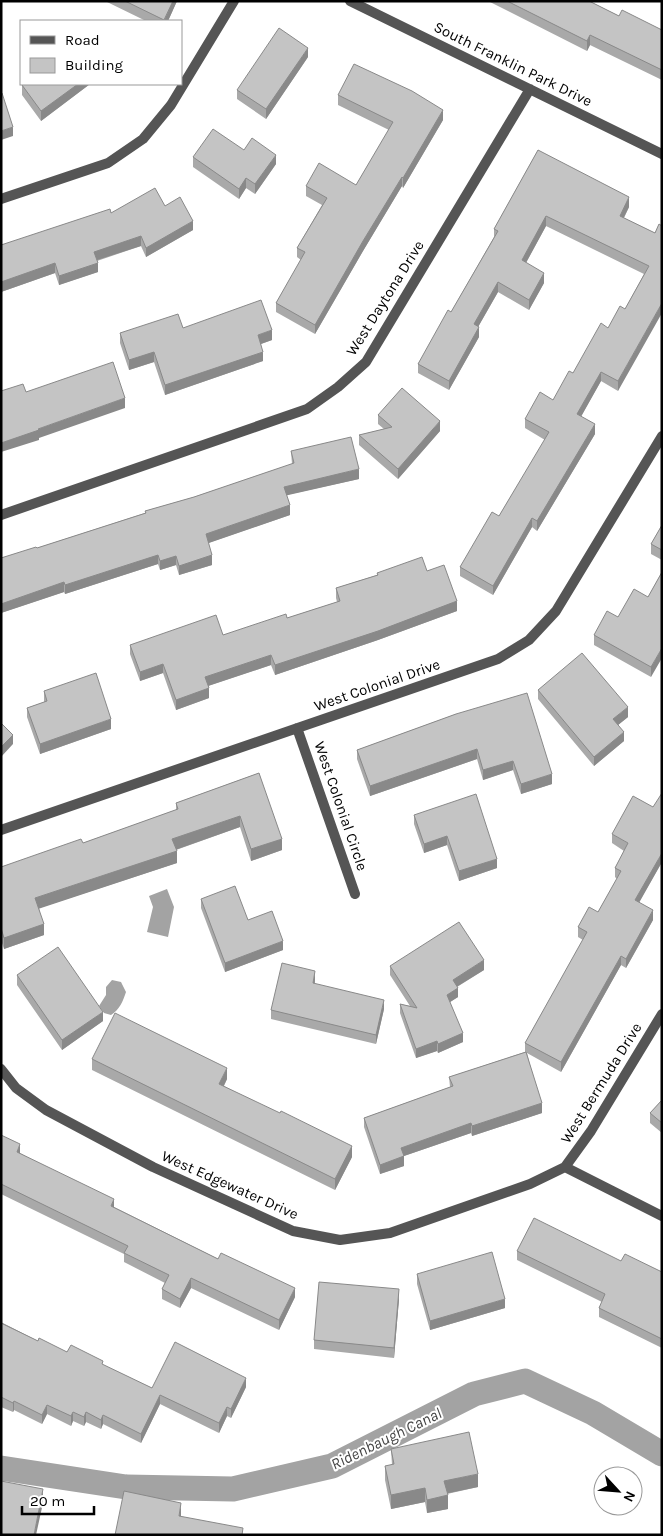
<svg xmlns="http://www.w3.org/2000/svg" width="663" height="1536" font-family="Karla,sans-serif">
  <rect width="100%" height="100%" fill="#fff"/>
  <path fill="#a3a3a3" d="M167,889L174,907L168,937L147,932L153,907L149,896Z
    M112,980L121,982L126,992C123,1001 120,1009 111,1015L104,1013L99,1006L106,995V987Z"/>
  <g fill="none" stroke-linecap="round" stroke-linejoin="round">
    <path stroke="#a3a3a3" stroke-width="25" d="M1,1468L126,1487L233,1489L332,1466L474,1394L525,1381L593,1413L662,1454"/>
    <path stroke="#555" stroke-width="10" d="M350,1L662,154
      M1,199L108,163L143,139L171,105L234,1
      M1,515L307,409L338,387L366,362L530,89
      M297,728L355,894
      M1,830L498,659L529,640L556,611L662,436
      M1,1069L16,1088L46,1110L153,1167L293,1231L340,1240L390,1233L530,1184L565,1167L662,1216
      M565,1167L591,1131L662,1014"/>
  </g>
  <path fill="#a9a9a9" d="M105,1H177L168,21H146Z
    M488,1H589L619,16L662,30V80L590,45L587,51Z
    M308,57L266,119L237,99V90Z
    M90,84L41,121L22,95V85Z
    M338,95L443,120L403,188L402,186L363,251L315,334L276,312V303L301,260L297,257V248L322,205L306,196V186L356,185L389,130L338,105Z
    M244,150L276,164L255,194L246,188L239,199L193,167V157Z
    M538,150L629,207L624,218L655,233L659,224L618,391L601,381L581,416L595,434L537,531L532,527L493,595L460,576V567L499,516L545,440L525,428V419L553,400L608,328L625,309L644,274L546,226L526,263L544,283L529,310L498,292L478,327L479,337L449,390L418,373V364L451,312L494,237V229Z
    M165,206L193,230L146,257L141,246L97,261L98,272L59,285L55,273L1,292V245L111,213Z
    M183,328L272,340L261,344L263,361L165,395L154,362L129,370L120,343V333Z
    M378,415L440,431L398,479L359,445V435L384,429L378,424Z
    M291,451L359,479L286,495L290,515L208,543L212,565L179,575L176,565L160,570L158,564L65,594L64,592L1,613V558L37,548L145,513V511L194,497L292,464Z
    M662,525V560L651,554V544Z
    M427,571L457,611L378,640L275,675L271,665L208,686L209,698L176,710L163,673L140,681L130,654V645L223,635L287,618L337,602L336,598V588L377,575V573Z
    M662,572L651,677L594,645V635L618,617L648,597Z
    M538,690L628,717L618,725L624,741L594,766L538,699Z
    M44,691L111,729L40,754L27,717V708L44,702Z
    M456,714L552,784L521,794L513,770L483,780L477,759L370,796L357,759V750Z
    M259,773L282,850L251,861L240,827L176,850L177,863L39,908L44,935L4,949L1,940V867L83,843L176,810V803Z
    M414,815L497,868L459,881L447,845L424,853L414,824Z
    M612,834L662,862L639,902L653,920L626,968L621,965L561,1072L527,1053L542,1113L472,1136L471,1133L404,1156V1166L380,1174L364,1127V1118L450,1087L449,1077L525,1052V1043L583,940L578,937V927L598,912L617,879L615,877V868L624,851L612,843Z
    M201,899L248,920L283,950L225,972L201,908Z
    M390,966L484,970L457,987L458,997L450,1002L463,1042L438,1053L437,1051L416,1058L400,1013V1004L410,1006L390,975Z
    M17,975L103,1021L62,1050L17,985Z
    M315,980V984L384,1009L376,1044L271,1019V1010Z
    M92,1059L227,1079L224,1086L352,1157L335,1190L92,1070Z
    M662,1100V1133L650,1123V1113Z
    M1,1135L20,1153L114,1207L295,1297L279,1330L191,1288L180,1308L162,1299V1289L165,1283L124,1262V1254L1,1194Z
    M517,1251L621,1261L662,1272V1348L599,1317V1308L602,1302L517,1260Z
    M417,1274L505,1308L430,1330L417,1284Z
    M399,1299L394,1358L314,1349V1340Z
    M1,1322L38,1341L103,1365L152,1388L246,1387L231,1418L227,1416L219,1433L160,1404L141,1443L103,1424L101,1429L86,1422L84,1426L73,1421L71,1426L47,1414L42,1424L14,1410L13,1412L1,1407Z
    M391,1449L478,1487L447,1494L448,1509L427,1513L425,1502L391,1509L385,1480V1466L392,1465Z"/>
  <path fill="#898989" d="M173,1H177L168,21H164Z
    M590,35V45L587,51V41Z
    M308,48V57L266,119V109Z
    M78,84H90L41,121V111Z
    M443,110V120L403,188V178Z
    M13,127V136L1,140V131Z
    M276,155V164L255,194V184Z
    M402,177V186L363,251L315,334V325L363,241Z
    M246,178V188L239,199V189Z
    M629,197V207L620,225V216Z
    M546,216V226L522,270V260Z
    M193,221V230L146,257V248Z
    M141,236V246L94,261V252Z
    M55,263V273L1,292V282Z
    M98,263V272L59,285V276Z
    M544,273V283L529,310V300Z
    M498,282V292L474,334V324Z
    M662,303V313L618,391V381Z
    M479,327V337L449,390V381Z
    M272,330V340L258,345V335Z
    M154,352V362L129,370V360Z
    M263,352V361L165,395V385Z
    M601,372V381L577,424V414Z
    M125,398V408L39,438V440L1,452V443L38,429Z
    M440,421V431L398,479V469Z
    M595,424V434L537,531V521Z
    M359,469V479L284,496V487Z
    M290,505V515L206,544V534Z
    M532,518V527L493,595V586Z
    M158,555V564L65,594V585Z
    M212,555V565L179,575V566Z
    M176,556V565L160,570V561Z
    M64,582V592L1,613V604Z
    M457,601V611L378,640L275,675V665Z
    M662,648V658L651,677V667Z
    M271,655V665L205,687V677Z
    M163,664V673L140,681V672Z
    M209,688V698L176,710V700Z
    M628,707V717L613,729V719Z
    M111,719V729L40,754V744Z
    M624,732V741L594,766V757Z
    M13,735V744L1,757V747Z
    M477,749V759L370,796V786Z
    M513,761V770L483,780V770Z
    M552,774V784L521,794V784Z
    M240,816V827L172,851V839Z
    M447,836V845L424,853V844Z
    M282,839V850L251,861V849Z
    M177,851V863L35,910V898Z
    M662,853V862L635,910V900Z
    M497,859V868L459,881V871Z
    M653,910V920L626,968V959Z
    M44,924V935L4,949V938Z
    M283,941V950L225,972V963Z
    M621,956V965L561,1072V1062Z
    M484,960V970L453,989V980Z
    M315,971V980L313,993V983Z
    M458,988V997L447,1004V995Z
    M384,1000V1009L376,1044V1035Z
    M103,1012V1021L62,1050V1040Z
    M463,1033V1042L438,1053V1044Z
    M437,1041V1051L416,1058V1049Z
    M227,1068V1079L219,1095V1084Z
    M542,1103V1113L472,1136V1126Z
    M471,1123V1133L401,1157V1148Z
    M20,1144V1154L17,1152Z
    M352,1146V1157L335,1190V1179Z
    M404,1156V1166L380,1174V1165Z
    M114,1199V1209L111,1206Z
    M191,1278V1288L180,1308V1299Z
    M295,1288V1297L279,1330V1320Z
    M399,1289V1299L394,1358V1348Z
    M505,1299V1308L430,1330V1321Z
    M246,1378V1387L231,1418V1409Z
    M160,1395V1404L141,1443V1434Z
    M14,1401V1410L13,1412V1403Z
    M47,1405V1414L42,1424V1415Z
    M227,1407V1416L219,1433V1423Z
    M73,1412V1421L71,1426V1416Z
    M86,1412V1422L84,1426V1417Z
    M103,1415V1424L101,1429V1420Z
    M478,1474V1487L444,1494V1481Z
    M425,1488V1502L391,1509V1495Z
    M43,1489V1503L36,1535H34Z
    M448,1495V1509L427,1513V1500Z
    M181,1503V1517L179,1516Z"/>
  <path fill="#c4c4c4" stroke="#898989" d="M125,1H173L164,20Z
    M507,1H589L619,16L622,10L662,30V70L590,35L587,41Z
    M279,28L308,48L266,109L237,90Z
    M354,64L412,91L443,110L403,178L402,177L363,241L315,325L276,303L305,252L297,248L327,198L306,186L319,163L356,185L393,122L338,95Z
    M24,84H78L41,111L22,85Z
    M2,93L13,127L1,131V93Z
    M213,129L244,150L252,138L276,155L255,184L246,178L239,189L193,157Z
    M538,150L629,197L620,216L655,233L659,224L662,226V303L618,381L601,372L577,414L595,424L537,521L532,518L493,586L460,567L492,512L499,516L549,432L525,419L540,392L553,400L569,371L573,373L601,323L608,328L620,306L625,309L649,266L546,216L522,260L544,273L529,300L498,282L474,324L479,327L449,381L418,364L448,310L451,312L498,231L494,229Z
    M155,188L165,206L180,197L193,221L146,248L141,236L94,252L98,263L59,276L55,263L1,282V245L110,209L111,213Z
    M261,300L272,330L258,335L263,352L165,385L154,352L129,360L120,333L178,314L183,328Z
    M113,362L125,398L38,429L39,430L1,443V391L23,384L26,392Z
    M402,388L440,421L398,469L359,435L392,427L378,415Z
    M351,437L359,469L284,487L290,505L206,534L212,555L179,566L176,556L160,561L158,555L65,585L64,582L1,604V558L36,547L37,548L146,513L145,511L194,497L294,463L291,451Z
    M662,525V550L651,544Z
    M422,557L427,571L444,565L457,601L378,631L275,665L271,655L205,677L209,688L176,700L163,664L140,672L130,645L216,615L223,635L286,614L287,618L340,601L336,588L378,575L377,573Z
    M662,572V648L651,667L594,635L607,611L618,617L634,589L648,597Z
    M582,653L628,707L613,719L624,732L594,757L538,690Z
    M96,673L111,719L40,744L27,708L47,701L44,691Z
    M527,693L552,774L521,784L513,761L483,770L477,749L370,786L357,750L456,714Z
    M1,723L13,735L1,747Z
    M259,773L282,839L251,849L240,816L172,839L177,851L35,898L44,924L4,938L1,928V867L81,839L83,843L178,809L176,803Z
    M662,793V853L635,900L653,910L626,959L621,956L561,1062L525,1043L587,932L578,927L589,907L598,912L621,871L615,868L628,843L612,834L633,796L653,807Z
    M476,794L497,859L459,871L447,836L424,844L414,815Z
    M235,886L248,920L272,911L283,941L225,963L201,899Z
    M459,922L484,960L453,980L458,988L447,995L463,1033L438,1044L437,1041L416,1049L400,1004L417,1008L390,966Z
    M58,947L103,1012L62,1040L17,975Z
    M282,963L315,971L313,983L384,1000L376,1035L271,1010Z
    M115,1013L227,1068L219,1084L280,1113L281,1111L352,1146L335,1179L92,1059Z
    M526,1052L542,1103L472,1126L471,1123L401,1148L404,1156L380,1165L364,1118L453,1086L449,1077Z
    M662,1100V1123L650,1113Z
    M1,1135L20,1144L17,1152L114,1199L111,1206L218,1259L221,1253L295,1288L279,1320L191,1278L180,1299L162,1289L169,1275L124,1253L128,1246L1,1184Z
    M534,1218L621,1261L625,1254L662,1272V1339L599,1308L605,1294L517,1251Z
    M492,1252L505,1299L430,1321L417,1274Z
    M319,1282L399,1289L394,1348L314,1340Z
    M1,1323L38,1341L39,1338L67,1352L71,1345L103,1361L102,1364L152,1388L175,1342L246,1378L231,1409L227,1407L219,1423L160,1395L141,1434L103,1415L101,1420L86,1412L84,1417L73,1412L71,1416L47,1405L42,1415L14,1401L13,1403L1,1397Z
    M469,1432L478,1474L444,1481L448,1495L427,1500L425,1488L391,1495L385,1466L394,1464L391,1449Z
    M1,1481L43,1489L34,1535H1Z
    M124,1491L181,1503L179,1516L243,1528L242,1535H115Z"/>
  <g text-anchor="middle" stroke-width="4" stroke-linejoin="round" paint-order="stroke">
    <g font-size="15" fill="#000" stroke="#fff">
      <text transform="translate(513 64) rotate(26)" y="5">South Franklin Park Drive</text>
      <text transform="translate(385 298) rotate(-58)" y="5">West Daytona Drive</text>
      <text transform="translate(377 685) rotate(-19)" y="5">West Colonial Drive</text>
      <text transform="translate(341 806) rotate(71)" y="5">West Colonial Circle</text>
      <text transform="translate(601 1083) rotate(-58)" y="5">West Bermuda Drive</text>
      <text transform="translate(230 1185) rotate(24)" y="5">West Edgewater Drive</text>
    </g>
    <g font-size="16" font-style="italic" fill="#444" stroke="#fff">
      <text transform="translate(386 1438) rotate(-26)" y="6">Ridenbaugh Canal</text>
    </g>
  </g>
  <rect width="663" height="1536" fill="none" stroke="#000000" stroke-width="5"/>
  <rect x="20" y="20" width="162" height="65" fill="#ffffff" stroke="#999999"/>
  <rect x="30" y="36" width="25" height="8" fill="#555555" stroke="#999999"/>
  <text x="65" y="45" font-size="15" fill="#000000">Road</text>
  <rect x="30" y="58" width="25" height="15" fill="#c4c4c4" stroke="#999999"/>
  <text x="65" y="70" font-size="15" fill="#000000">Building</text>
  <g transform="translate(618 1491) rotate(116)"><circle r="24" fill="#ffffff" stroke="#999999"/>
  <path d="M0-4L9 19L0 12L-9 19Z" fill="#000000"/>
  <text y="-8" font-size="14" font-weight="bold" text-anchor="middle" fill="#000000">N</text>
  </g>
  <path d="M22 1506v8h72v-8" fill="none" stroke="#000000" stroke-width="2.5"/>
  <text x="30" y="1506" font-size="15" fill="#000000" stroke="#ffffff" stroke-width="4" paint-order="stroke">20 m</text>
</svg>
